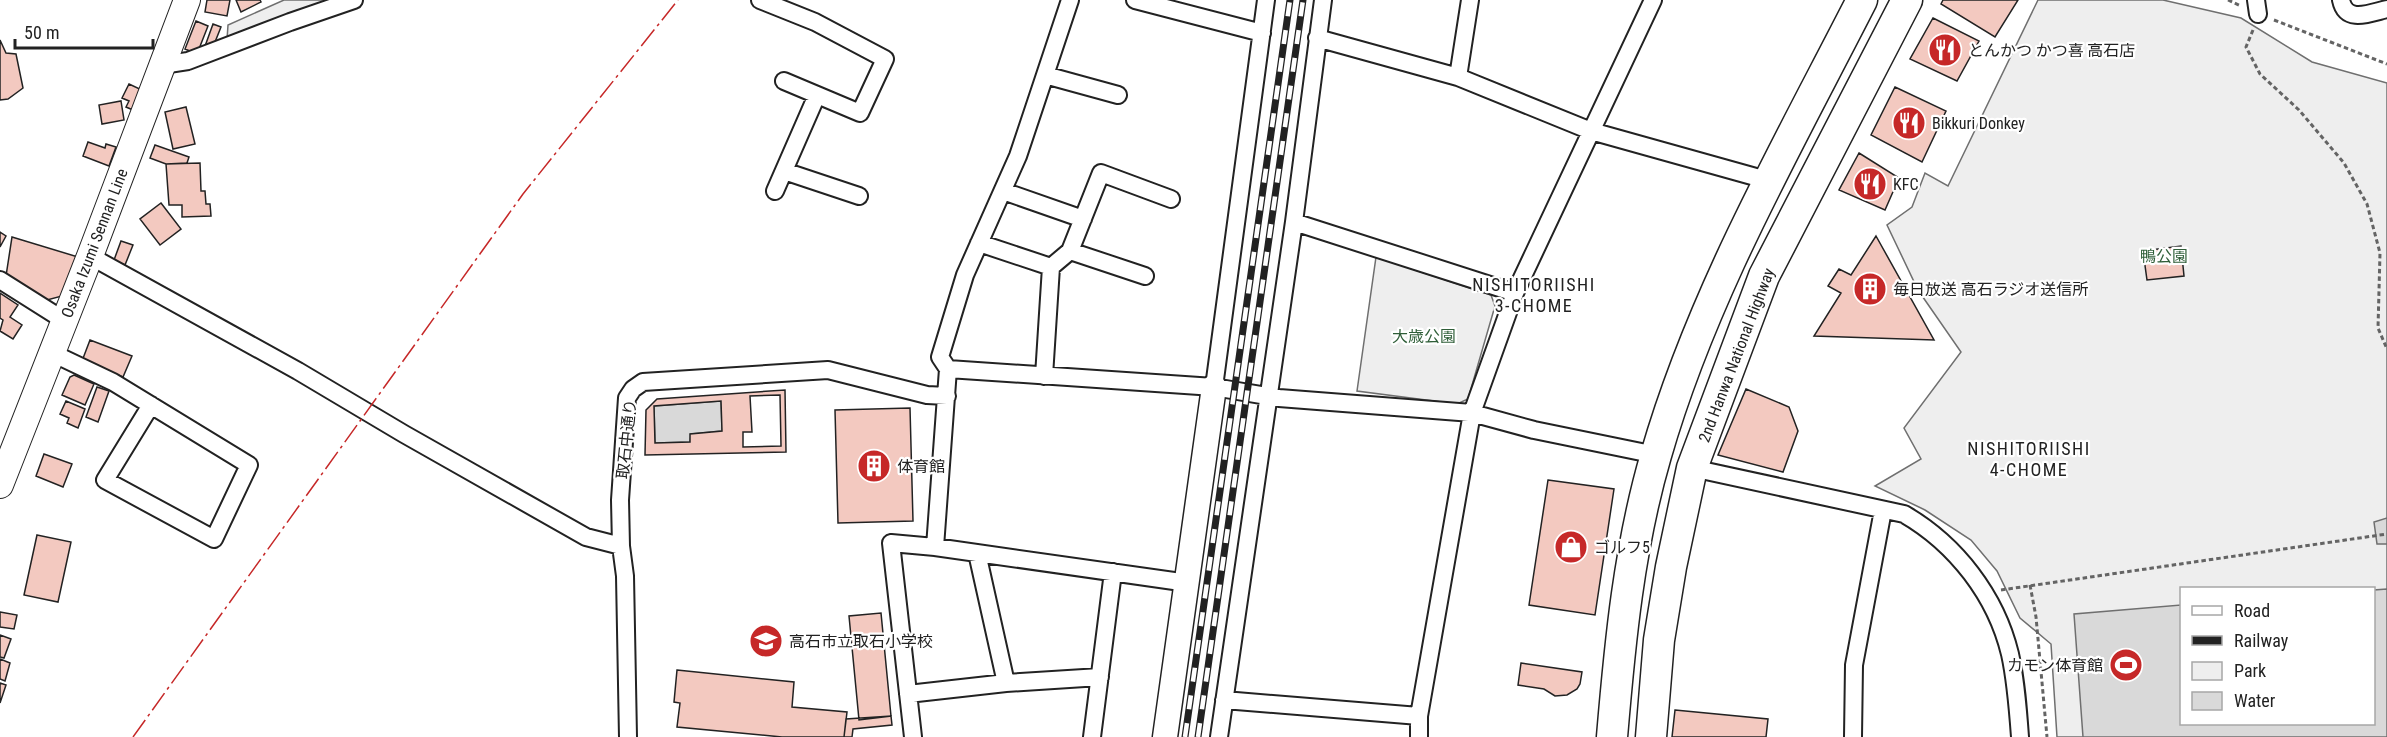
<svg xmlns="http://www.w3.org/2000/svg" width="2387" height="737" font-family="'Roboto Condensed','Noto Sans JP',sans-serif">
  <rect width="100%" height="100%" fill="#fff"/>
  <path fill="#eee" stroke="#6f6f6f" stroke-width="1.5" fill-rule="evenodd" d="M284,0H331L227,40L228,25Z
    M2038,0H2163L2241,18L2312,62L2387,83V737H2057L2051,644L2020,618L1997,571L1971,540L1925,510L1875,486L1921,459L1904,428L1961,352L1918,290L1887,225L1912,207L1925,173L1948,186ZM2182,588H2374V724H2182Z
    M1376,257L1491,295L1495,306L1468,399L1457,404L1357,391Z"/>
  <path fill="#d9d9d9" stroke="#6f6f6f" stroke-width="1.5" d="M721,401L722,431L691,434L690,442L655,443L654,406Z
    M2387,518V544H2377L2374,522Z
    M2387,589V737H2083L2074,614L2181,605L2182,724H2374V590Z"/>
  <path fill="#f3c9c0" stroke="#222" stroke-width="1.5" fill-rule="evenodd" d="M207,0H230L227,16L205,12Z
    M236,0H260L261,2L241,12Z
    M1943,0H2018L1995,37L1941,4Z
    M1933,18L1979,41L1957,81L1910,59Z
    M196,21L208,26L197,54L185,49Z
    M213,24L221,27L213,47L204,49Z
    M0,40L6,53L16,54L23,88L8,99L0,100Z
    M129,84L142,90L133,110L126,107L129,101L122,98Z
    M1895,87L1946,111L1922,162L1871,135Z
    M121,101L124,120L102,124L99,105Z
    M186,107L195,144L173,149L165,112Z
    M88,142L105,148L106,144L116,147L109,166L83,156Z
    M155,145L189,157L187,163L166,164L150,158Z
    M1859,153L1899,178L1885,210L1839,190Z
    M200,163L201,191H205L206,204H210L211,216L182,217V205H169L166,164Z
    M161,203L181,229L160,245L140,219Z
    M0,232L6,236L0,247Z
    M1876,236L1934,340L1814,336L1841,293L1828,286L1839,269L1851,275Z
    M12,237L78,257L66,295L47,300L6,276Z
    M121,241L133,245L125,265L114,260Z
    M2181,246L2184,276L2147,280L2143,251Z
    M0,293L18,305L10,317L22,325L13,339L0,331L3,320L0,318Z
    M90,340L132,356L123,377L82,361Z
    M74,375L94,384L85,405L62,395L70,377Z
    M97,387L109,391L98,422L86,417Z
    M1746,389L1789,407L1798,431L1783,472L1718,455Z
    M785,390L786,452L645,455L646,410L657,399ZM780,395L781,446L743,447V432H752L750,396ZM721,401L722,431L690,434V442L655,443L654,406Z
    M66,401L85,409L78,428L67,423L69,418L60,414Z
    M910,408L913,521L838,523L835,410Z
    M44,454L72,464L63,487L36,476Z
    M1548,480L1614,489L1595,615L1529,605Z
    M37,535L71,542L58,602L24,595Z
    M0,612L17,615L14,629L0,627Z
    M881,613L891,716L859,720L849,616Z
    M0,635L11,639L4,658L0,657Z
    M0,659L10,663L5,681L0,679Z
    M1521,663L1582,672L1580,684L1577,689L1567,695L1555,696L1544,689L1518,685Z
    M677,670L794,682L792,707L847,712L844,737H782L677,727L680,703L674,702Z
    M0,683L6,685L0,703Z
    M1675,710L1768,719L1766,737H1672Z
    M891,716L892,725L853,729L852,737H844L846,719Z"/>
  <g fill="none" stroke-linecap="round" stroke-linejoin="round">
    <g stroke="#222" stroke-width="20">
      <path id="street" d="M760,0L815,22L885,59L860,113L784,81
        M1070,0L1018,156L965,275L940,357L948,369L935,547L1188,583
        M1135,0L1262,33
        M2256,0L2258,14
        M2341,0C2346,24 2370,13 2387,9
        M1317,38L1458,77L1591,131L1770,181
        M162,65L188,61L290,22L354,0
        M1045,75L1118,95
        M1458,77L1470,0
        M784,171L859,196
        M775,191L817,95
        M1003,191L1083,219
        M1294,222L1515,293
        M979,243L1051,267
        M90,256L298,371L404,434L586,537L621,546
        M1145,276L1070,251L1101,173L1171,199
        M0,280L65,321
        M52,353L113,382L249,465L214,539L105,480L151,405
        M948,369L1214,387L1279,398L1472,413L1534,430L1656,455
        M1044,376L1051,267L1070,251
        M1214,387L1266,0
        M1692,468L1904,514C1956,544 1996,596 2010,654C2016,681 2018,709 2020,737
        M977,553L1006,683
        M908,694L1006,683L1100,677
        M1224,700L1419,716
        M628,737L625,576L621,546L620,500L627,398L633,389L643,382L828,370L927,395L947,396
        M913,737L891,543L935,547
        M1092,737L1113,572
        M1219,737L1294,222L1323,0
        M1419,737V716L1472,413L1515,293L1653,0
        M1853,737L1854,665L1883,510"/>
    </g>
    <g stroke="#222" stroke-width="27">
      <path id="secondary" d="M1165,737L1214,387"/>
    </g>
    <g stroke="#222" stroke-width="28">
      <path id="primary" d="M0,485L90,256L187,0"/>
    </g>
    <g stroke="#222" stroke-width="33">
      <path id="highway" d="M1612,737C1620,642 1629,547 1656,455C1702,295 1787,147 1862,0
        M1651,737L1659,640L1671,567L1692,468L1764,276L1907,0"/>
    </g>
    <path stroke="#646464" stroke-width="3" stroke-dasharray="4.5 3" stroke-linecap="butt" d="M2228,0L2241,6
      M2274,20L2387,64
      M2253,30L2246,47L2260,74L2299,110L2344,163L2367,204L2380,253L2378,328L2387,349
      M2030,585L2036,617L2047,737
      M2001,590L2387,534"/>
    <use href="#street" stroke="#fff" stroke-width="16"/>
    <use href="#secondary" stroke="#fff" stroke-width="24"/>
    <use href="#primary" stroke="#fff" stroke-width="26"/>
    <use href="#highway" stroke="#fff" stroke-width="30"/>
    <g stroke="#222" stroke-width="7">
      <path id="rail" d="M1185,737L1290,0
        M1198,737L1303,0"/>
    </g>
    <use href="#rail" stroke="#fff" stroke-width="4.5" stroke-dasharray="14" stroke-linecap="butt"/>
    <path stroke="#c62828" stroke-width="1.5" stroke-dasharray="21 4.5 3 4.5" stroke-linecap="butt" d="M133,737L523,194L678,0"/>
  </g>
  <defs>
    <g id="restaurant-disc" transform="scale(1.725)"><circle r="9.5" fill="#c62828" stroke="#fff"/><path d="M-5-6h1v4h1v-4h1v4h1v-4h1v5L-1.5 .5V6h-2V.5L-5-1ZM5-6V6H3V1.5H1.5Q1.5-4 5-6Z" fill="#fff"/></g>
    <g id="building-disc" transform="scale(1.725)"><circle r="9.5" fill="#c62828" stroke="#fff"/><path d="M-4-6H4V6H1V3H-1V6H-4ZM-2.5-4.3h1.7v1.8h-1.7ZM.8-4.3h1.7v1.8H.8ZM-2.5-1h1.7V.8h-1.7ZM.8-1h1.7V.8H.8Z" fill="#fff"/></g>
    <g id="shop-disc" transform="scale(1.725)"><circle r="9.5" fill="#c62828" stroke="#fff"/><path d="M-5-2.5h2.3a2.7 3.5 0 0 1 5.4 0H5L5.5 6h-11ZM-1.5-2.5h3a1.5 2.3 0 0 0-3 0Z" fill="#fff"/></g>
    <g id="school-disc" transform="scale(1.725)"><circle r="9.5" fill="#c62828" stroke="#fff"/><path d="M0-5L7-2L0 1L-7-2ZM-4 1L0 2.5L4 1V4Q0 6-4 4Z" fill="#fff"/></g>
    <g id="stadium-disc" transform="scale(1.725)"><circle r="9.5" fill="#c62828" stroke="#fff"/><path d="M0-5a6.5 5 0 1 0 0 10a6.5 5 0 1 0 0-10ZM-3.5-1.8h7v3.6h-7Z" fill="#fff"/></g>
  </defs>
  <g fill-rule="evenodd">
    <use href="#restaurant-disc" x="1945" y="50"/>
    <use href="#restaurant-disc" x="1909" y="123"/>
    <use href="#restaurant-disc" x="1870" y="184"/>
    <use href="#building-disc" x="1870" y="289"/>
    <use href="#building-disc" x="874" y="466"/>
    <use href="#shop-disc" x="1571" y="547"/>
    <use href="#school-disc" x="766" y="641"/>
    <use href="#stadium-disc" x="2126" y="665"/>
  </g>
  <g text-anchor="middle" stroke-width="4.5" stroke-linejoin="round" paint-order="stroke">
    <g font-size="16" fill="#222" stroke="#fff" text-anchor="start">
      <text x="1968" y="56">とんかつ かつ喜 高石店</text>
      <text x="1932" y="129">Bikkuri Donkey</text>
      <text x="1893" y="190">KFC</text>
      <text x="1893" y="295">毎日放送 高石ラジオ送信所</text>
      <text x="897" y="472">体育館</text>
      <text x="1594" y="553">ゴルフ5</text>
      <text x="789" y="647">高石市立取石小学校</text>
      <text x="2103" y="671" text-anchor="end">カモン体育館</text>
    </g>
    <g font-size="16" fill="#222" stroke="#fff">
      <text transform="translate(94 243) rotate(-69)" y="6">Osaka Izumi Sennan Line</text>
      <text transform="translate(1736 355) rotate(-69)" y="6">2nd Hanwa National Highway</text>
      <text transform="translate(626 439) rotate(-84)" y="6">取石中通り</text>
    </g>
    <g font-size="16" fill="#2f5e38" stroke="#fff">
      <text x="2164" y="262">鴨公園</text>
      <text x="1424" y="342">大歳公園</text>
    </g>
    <g font-size="18" letter-spacing="1.5" fill="#222" stroke="#fff">
      <text x="1534" y="291">NISHITORIISHI<tspan x="1534" dy="21">3-CHOME</tspan></text>
      <text x="2029" y="455">NISHITORIISHI<tspan x="2029" dy="21">4-CHOME</tspan></text>
    </g>
  </g>
  <rect x="2180" y="587" width="195" height="138" fill="#ffffff" stroke="#a7a7a7" stroke-width="1.5"/>
  <rect x="2192" y="606" width="30" height="9" fill="#ffffff" stroke="#a7a7a7" stroke-width="1.5"/>
  <text x="2234" y="617" font-size="18" fill="#222222">Road</text>
  <rect x="2192" y="636" width="30" height="9" fill="#222222" stroke="#a7a7a7" stroke-width="1.5"/>
  <text x="2234" y="647" font-size="18" fill="#222222">Railway</text>
  <rect x="2192" y="662" width="30" height="18" fill="#eeeeee" stroke="#a7a7a7" stroke-width="1.5"/>
  <text x="2234" y="677" font-size="18" fill="#222222">Park</text>
  <rect x="2192" y="692" width="30" height="18" fill="#d9d9d9" stroke="#a7a7a7" stroke-width="1.5"/>
  <text x="2234" y="707" font-size="18" fill="#222222">Water</text>
  <path d="M15 39v9h138v-9" fill="none" stroke="#222222" stroke-width="3"/>
  <text x="24" y="39" font-size="18" fill="#222222" stroke="#ffffff" stroke-width="4.5" paint-order="stroke">50 m</text>
</svg>
